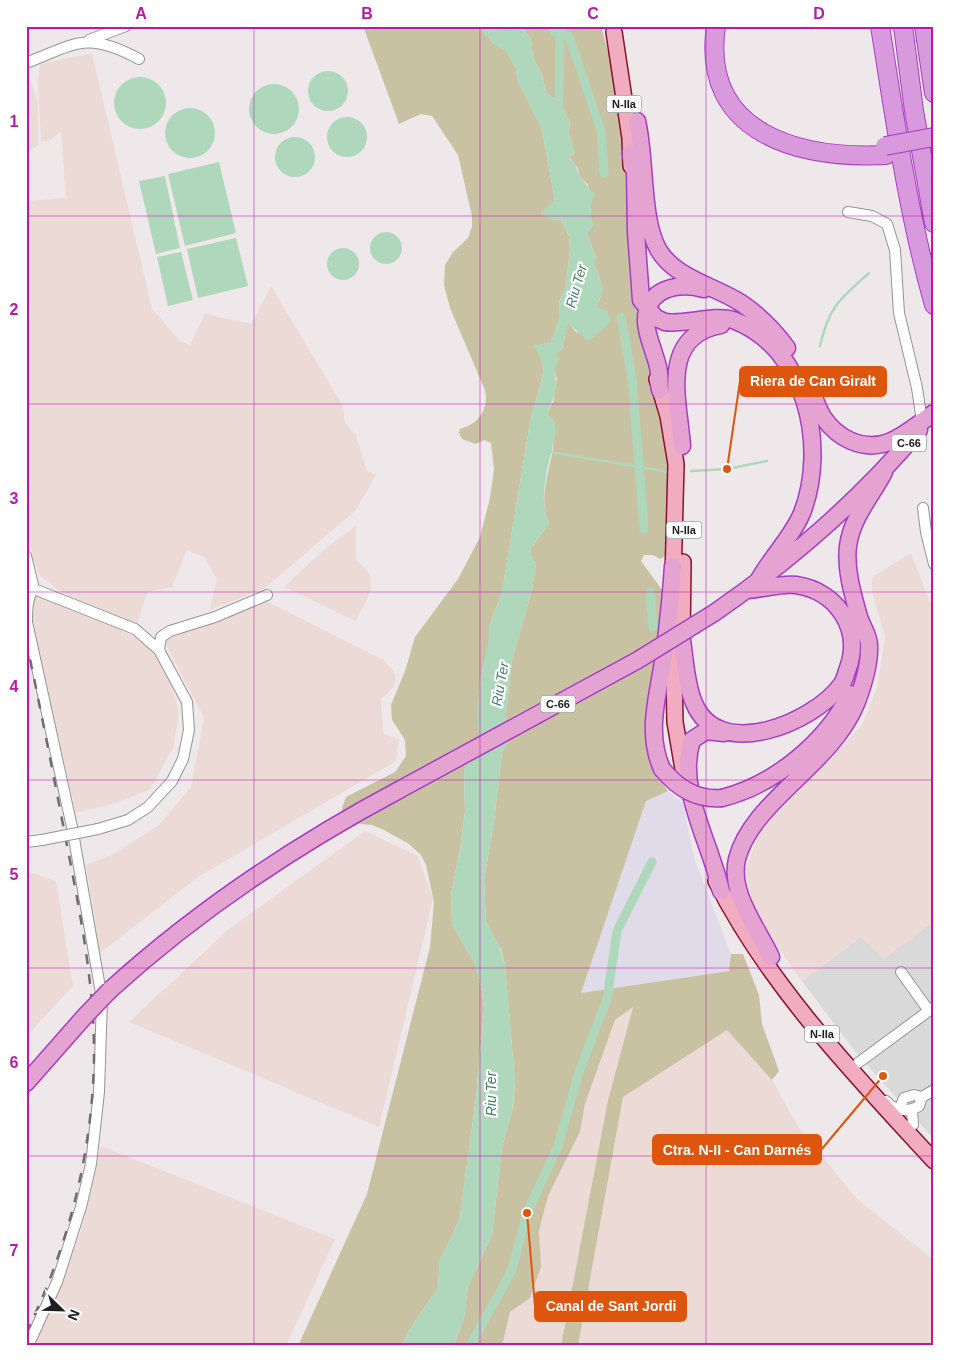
<svg xmlns="http://www.w3.org/2000/svg" width="960" height="1372" font-family="Arial,sans-serif">
  <rect width="100%" height="100%" fill="#efe8ea"/>
  <path fill="#dad9da" d="M934,921V1139L858,1055L802,981L861,937L884,958Z"/>
  <path fill="#dfdbe8" d="M668,791L683,803L694,858L731,954L729,971L581,993L646,800Z"/>
  <path fill="#ecdad6" d="M92,53L152,309L180,341L190,345L205,314L251,324L271,286L343,406L345,423L356,435L367,471L376,475L356,510L265,588L210,610L217,579L204,557L187,550L172,587L147,592L137,624L88,605L60,591L40,576L33,557L26,527V201L66,198L61,131L49,141H41L38,80L40,64Z
    M26,80L31,82L38,104V145L26,154Z
    M356,526V559L370,574L371,590L356,621L284,587L327,547Z
    M911,553L934,612V921L884,959L861,937L802,981L772,939L752,901L745,870L762,828L862,725L877,688L885,637L872,592V577Z
    M36,594L121,630L148,645L170,679L179,714L173,748L150,789L116,803L76,813L31,616Z
    M266,601L385,661L396,675L393,688L381,699L383,733L399,740L396,761L198,877L100,953L86,865L112,855L159,825L191,787L204,718L163,639Z
    M365,831L418,856L433,899L379,1127L129,1022L229,929Z
    M26,871L56,881L73,986L26,1037Z
    M633,1006L608,1100L561,1346H502L510,1312L530,1298L541,1267L539,1231L548,1196L580,1132L585,1104L615,1021Z
    M727,1029L772,1080L799,1128L857,1199L934,1260V1346H578L623,1097Z
    M101,1146L335,1239L286,1346H35L81,1231Z"/>
  <path fill="#c9c2a2" d="M363,26H478L494,44L506,50L516,69L518,82L542,129L555,201L541,213L561,220L569,236L570,249L566,287L559,302L560,317L551,342L535,346L544,366L542,378L530,422L502,592L489,627V645C482,665 474,717 480,736L464,770L465,812L460,849L451,895L452,924L475,964L482,991L484,1010L476,1098L460,1216L453,1234L440,1259L438,1288L409,1330L402,1346H298L367,1194L430,947L434,902L426,865L421,855L409,844L384,830L372,825L351,823L343,815L342,808L346,797L395,772L406,756L405,740L392,720L391,705L405,671L415,637L458,579L480,537L490,498L494,469L491,443L484,440L476,444L462,439L459,433L460,429C479,424 489,409 485,390L450,308L444,285L445,265L453,252L468,238L472,227V216L458,155L432,116L421,114L399,124Z
    M521,26H601L617,85L626,151L628,243L636,305L670,443L669,554L660,559L653,555H644L641,561L665,594L659,778L668,791L646,801L581,993L729,971L731,954H743L759,995L762,1024L779,1071L772,1080L727,1030L623,1097L578,1346H561L608,1100L633,1007L615,1020L585,1104L580,1132L548,1196L539,1231L541,1267L530,1298L510,1312L502,1346H454L464,1318L468,1287L492,1235L502,1147L513,1107L515,1082L505,965L501,949L486,922L484,880L494,821L502,752L508,743L505,723L512,660L532,590L536,563L532,560L530,549L549,524C538,499 549,473 553,448C555,437 549,423 547,413L553,402L557,379L554,369L557,353L562,349L568,322L577,333C599,305 610,296 593,261L596,258L587,233L591,211L588,185L579,176L578,168L569,157L575,153L568,132L570,123L560,103L546,92L541,72L533,58L531,39Z"/>
  <path fill="#aed7bc" d="M478,26H521L531,39L533,58L541,72L546,92L560,103L570,123L568,132L575,153L570,156V160L575,162L579,176L595,195C589,205 590,215 594,225L587,233L596,258L594,261L603,288L597,307L607,311L611,320L604,329L588,341L568,323L562,349L557,353L559,360L554,369C559,384 554,399 547,413L554,420L556,430C551,460 536,495 549,524L530,549L532,560L536,563L532,590L512,661L505,723L508,743L502,752L494,821L484,880L486,922L499,945L505,965L515,1082L512,1112L502,1147L492,1235L468,1287L464,1318L454,1346H402L409,1330L438,1288L440,1259L453,1234L460,1216L476,1098L484,1010L482,991L475,964L452,924L451,895L460,849L465,812L464,770L480,736C474,717 482,666 488,645L489,627L502,592L530,422L542,378L544,366L534,346L551,342L560,317L559,302L566,287L570,249L569,236L561,220H551L541,212L555,201L542,129L518,82L516,69L506,51L494,44Z
    M308 91a20 20 0 1 1 40 0a20 20 0 1 1-40 0Z
    M114 103a26 26 0 1 1 52 0a26 26 0 1 1-52 0Z
    M249 109a25 25 0 1 1 50 0a25 25 0 1 1-50 0Z
    M165 133a25 25 0 1 1 50 0a25 25 0 1 1-50 0Z
    M327 137a20 20 0 1 1 40 0a20 20 0 1 1-40 0Z
    M275 157a20 20 0 1 1 40 0a20 20 0 1 1-40 0Z
    M219,162L236,233L185,246L168,174Z
    M165,176L180,248L156,254L139,181Z
    M370 248a16 16 0 1 1 32 0a16 16 0 1 1-32 0Z
    M236,238L248,286L198,298L187,249Z
    M327 264a16 16 0 1 1 32 0a16 16 0 1 1-32 0Z
    M181,252L193,300L168,306L157,257Z"/>
  <g fill="none" stroke-linecap="round" stroke-linejoin="round">
    <path stroke="#aed7bc" stroke-width="2.5" d="M820,346C829,306 840,299 869,273
      M550,452L669,472
      M691,471L727,469L767,461"/>
    <path stroke="#aed7bc" stroke-width="9" d="M552,26L555,32L569,36L601,131L604,173
      M559,113L560,26
      M621,317L632,378L644,529
      M650,592L653,627
      M470,1346L512,1270L527,1213L558,1146L579,1072L607,999L617,931L652,862"/>
    <g stroke="#949494" stroke-width="12">
      <path id="minor" d="M89,40L126,26
        M26,63C77,43 87,31 139,59
        M848,212L872,216L887,224L895,250L899,313L917,388L922,421
        M923,508L926,532L934,564
        M26,556L34,589C27,597 27,611 27,622L72,827L102,999L99,1092L91,1164L81,1207L57,1282L28,1346
        M34,589L135,629L159,650L187,702L189,730L183,759L172,781L148,807L128,820L98,829
        M159,650L161,637L170,631L215,617L267,595
        M26,842L42,840
        M901,972L929,1011
        M858,1063L934,1007
        M886,1101C895,1111 908,1113 919,1106L922,1097
        M899,1110L904,1098L914,1095L922,1097L934,1090
        M912,1110L913,1125"/>
    </g>
    <g stroke="#89132d" stroke-width="18">
      <path id="primary" d="M614,32L630,138L631,166
        M657,379L668,416L676,464L673,579
        M673,629L675,722L684,775
        M682,642L683,562
        M716,881C769,986 854,1074 934,1161"/>
    </g>
    <g stroke="#a63dc5" stroke-width="19">
      <path id="trunk" d="M637,121C646,159 641,218 658,249C674,278 715,286 741,303C759,315 774,330 787,348
        M631,154L635,170L636,232L641,300L656,318L665,322C685,325 715,314 733,320C806,347 828,446 802,513C791,539 770,558 757,583
        M808,381C813,393 816,406 823,417C837,438 863,452 889,442C905,436 919,423 934,413
        M660,390C659,383 660,375 658,367C655,353 647,337 646,323C644,288 678,282 704,289
        M682,446C679,402 658,336 721,325
        M714,613C791,560 859,501 919,430
        M682,640C685,660 686,685 694,703C719,763 814,722 841,685C845,680 846,673 848,668C862,629 837,591 796,585C780,583 764,589 747,590
        M662,769C645,731 659,693 664,655C668,625 671,596 673,566
        M722,798C774,785 826,742 850,694
        M721,891C711,843 676,789 692,740L706,731L724,733
        M771,957C757,927 729,893 737,859C752,801 831,765 856,704C863,686 870,665 869,645C869,636 862,626 859,617C853,595 845,569 848,546C852,517 871,497 884,472
        M110,990C198,910 294,846 399,790
        M26,1083L85,1016"/>
    </g>
    <g stroke="#a63dc5" stroke-width="20">
      <path id="motorway" d="M716,26C700,135 801,159 886,155
        M880,26C895,120 908,214 934,305
        M903,26L914,111L934,223
        M924,26L934,93"/>
    </g>
    <use href="#minor" stroke="#fff" stroke-width="10"/>
    <use href="#primary" stroke="#f1acc2" stroke-width="15"/>
    <use href="#trunk" stroke="#e4a3d0" stroke-width="16"/>
    <use href="#motorway" stroke="#d89add" stroke-width="18"/>
    <path stroke="#6e6e6e" stroke-width="2.5" stroke-dasharray="10 10" stroke-linecap="butt" d="M26,640C40,706 53,773 66,840C80,913 95,986 94,1060C92,1155 68,1248 26,1333"/>
    <g stroke="#949494" stroke-width="12" stroke-linecap="butt">
      <path id="minor-bridge" d="M42,840L98,829"/>
    </g>
    <g stroke="#a63dc5" stroke-width="19" stroke-linecap="butt">
      <path id="trunk-bridge" d="M662,769C678,788 696,800 722,798
        M399,790L638,660L714,613
        M85,1016L110,990"/>
    </g>
    <g stroke="#a63dc5" stroke-width="20" stroke-linecap="butt">
      <path id="motorway-bridge" d="M885,146L934,137"/>
    </g>
    <use href="#minor-bridge" stroke="#fff" stroke-width="10"/>
    <use href="#trunk-bridge" stroke="#e4a3d0" stroke-width="16"/>
    <use href="#motorway-bridge" stroke="#d89add" stroke-width="18"/>
  </g>
  <path fill="none" stroke="#b71aa5" stroke-width="1" stroke-opacity="0.55" d="M254,26V1346M480,26V1346M706,26V1346M26,216H934M26,404H934M26,592H934M26,780H934M26,968H934M26,1156H934"/>
  <g text-anchor="middle" stroke-width="4.5" stroke-linejoin="round" paint-order="stroke">
    <g fill="#fff" stroke="#636363" stroke-width="1">
      <rect x="606.5" y="95.5" width="35" height="17" rx="4"/>
      <rect x="891.5" y="434.5" width="35" height="17" rx="4"/>
      <rect x="666.5" y="521.5" width="35" height="17" rx="4"/>
      <rect x="540.5" y="695.5" width="35" height="17" rx="4"/>
      <rect x="804.5" y="1025.5" width="35" height="17" rx="4"/>
    </g>
    <g font-size="11" font-weight="bold" fill="#202020">
      <text x="624" y="108">N-IIa</text>
      <text x="909" y="447">C-66</text>
      <text x="684" y="534">N-IIa</text>
      <text x="558" y="708">C-66</text>
      <text x="822" y="1038">N-IIa</text>
    </g>
    <g font-size="14" font-style="italic" fill="#467f6a" stroke="#fff">
      <text transform="translate(576 286) rotate(-74)" y="5">Riu Ter</text>
      <text transform="translate(500 684) rotate(-80)" y="5">Riu Ter</text>
      <text transform="translate(491 1094) rotate(-90)" y="5">Riu Ter</text>
    </g>
  </g>
  <path fill="none" stroke="#de560d" stroke-width="2" d="M727 469L740 381M883 1076L821 1150M527 1213L535 1306"/>
  <g fill="#de560d" stroke="#fff" stroke-width="2">
    <circle cx="727" cy="469" r="5"/>
    <circle cx="883" cy="1076" r="5"/>
    <circle cx="527" cy="1213" r="5"/>
  </g>
  <g fill="#de560d" stroke="#de560d" stroke-width="2">
    <rect x="740" y="367" width="146" height="29" rx="5"/>
    <rect x="653" y="1135" width="168" height="29" rx="5"/>
    <rect x="535" y="1292" width="151" height="29" rx="5"/>
  </g>
  <g font-size="14" text-anchor="middle" font-weight="bold" fill="#fff">
    <text x="813" y="386">Riera de Can Giralt</text>
    <text x="737" y="1155">Ctra. N-II - Can Darnés</text>
    <text x="611" y="1311">Canal de Sant Jordi</text>
  </g>
  <rect width="960" height="1372" fill="none" stroke="#ffffff" stroke-width="55"/>
  <g transform="translate(62 1310) rotate(113)" stroke="#ffffff" stroke-width="4" paint-order="stroke">
  <path d="M0-4L9 19L0 12L-9 19Z" fill="#202020"/>
  <text y="-8" font-size="14" font-weight="bold" text-anchor="middle" fill="#202020">N</text>
  </g>
  <rect x="28" y="28" width="904" height="1316" fill="none" stroke="#b71aa5" stroke-width="2"/>
  <g font-size="16" text-anchor="middle" font-weight="bold" fill="#b71aa5">
    <text x="141" y="19">A</text>
    <text x="367" y="19">B</text>
    <text x="593" y="19">C</text>
    <text x="819" y="19">D</text>
    <text x="14" y="127">1</text>
    <text x="14" y="315">2</text>
    <text x="14" y="504">3</text>
    <text x="14" y="692">4</text>
    <text x="14" y="880">5</text>
    <text x="14" y="1068">6</text>
    <text x="14" y="1256">7</text>
  </g>
</svg>
